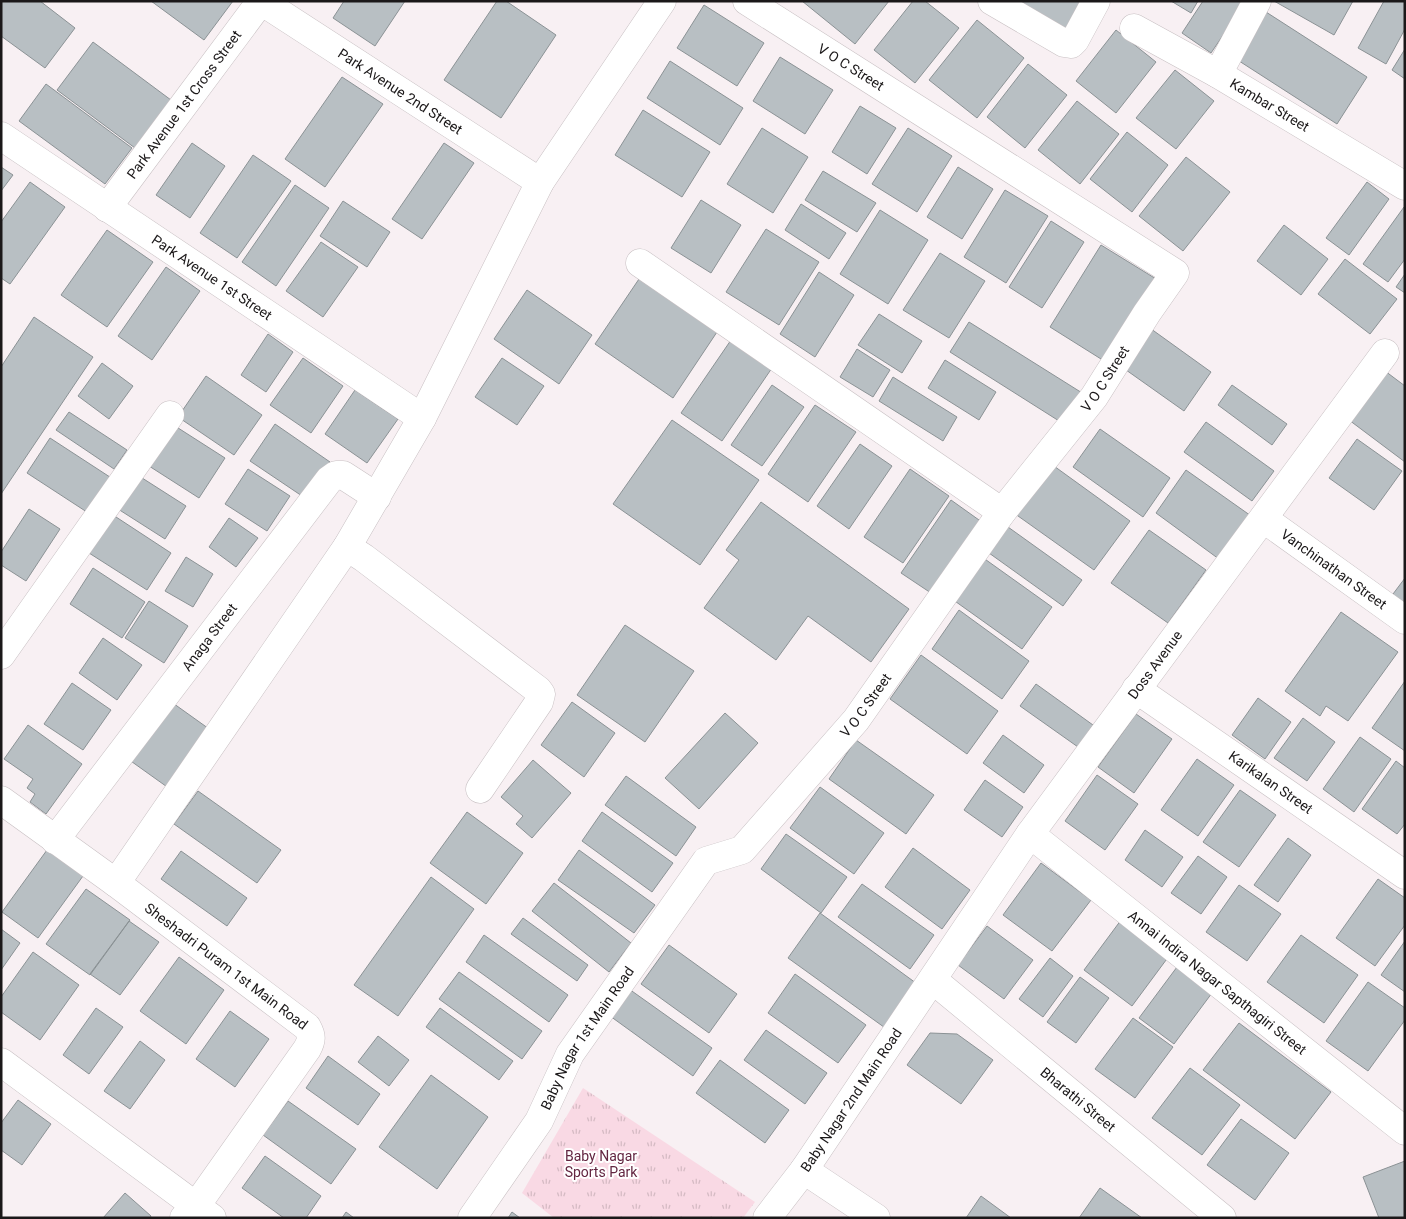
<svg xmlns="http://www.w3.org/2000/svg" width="1406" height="1219" font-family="Roboto,sans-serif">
  <defs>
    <pattern id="park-tufts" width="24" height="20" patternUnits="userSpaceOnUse" patternTransform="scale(1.25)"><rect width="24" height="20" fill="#f9d9e4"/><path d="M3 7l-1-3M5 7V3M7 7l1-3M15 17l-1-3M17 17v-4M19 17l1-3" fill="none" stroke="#d5bac3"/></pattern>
  </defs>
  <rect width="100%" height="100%" fill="#f8f0f3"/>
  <path fill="url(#park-tufts)" d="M583,1088L755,1202L743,1218H554L522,1193Z"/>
  <path fill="#b8bfc3" stroke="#8b9295" d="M1,1H40L75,28L45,68L1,36Z
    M151,1H233L204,40Z
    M344,1H405L375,46L333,18Z
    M497,1H506L556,35L501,118L444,80Z
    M802,1H889L855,44Z
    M913,1H925L959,28L915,83L874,50Z
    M1019,1H1082L1066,29Z
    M1171,1H1198L1191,13Z
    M1203,1H1240L1244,4L1211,53L1182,33Z
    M1274,1H1353L1334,35Z
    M1384,1H1405V29L1386,64L1358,48Z
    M704,5L764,43L737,86L677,48Z
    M1266,12L1367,77L1337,124L1236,59Z
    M977,20L1024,58L977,118L929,80Z
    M1116,30L1156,62L1116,113L1076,81Z
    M93,42L175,103L139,151L57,90Z
    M1405,49V79L1392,70Z
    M780,57L833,90L805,134L753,101Z
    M670,61L743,108L720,145L647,98Z
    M1028,64L1067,95L1025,148L987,117Z
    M1175,70L1214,101L1176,149L1136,118Z
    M342,77L383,104L325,187L285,159Z
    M46,84L132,148L105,184L19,121Z
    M1077,101L1119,134L1080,184L1038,150Z
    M860,106L896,128L867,174L832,152Z
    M643,110L710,152L682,197L615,155Z
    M762,128L808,157L773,213L727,184Z
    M908,128L952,156L917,212L872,184Z
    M1127,132L1168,165L1132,212L1090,179Z
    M192,143L225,166L190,218L156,195Z
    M444,143L474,163L422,239L392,219Z
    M253,155L291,181L237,258L200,233Z
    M1186,157L1230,192L1183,251L1139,216Z
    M1,167L13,175L1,191Z
    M958,167L993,189L962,239L927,217Z
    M823,171L876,203L857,232L805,200Z
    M30,182L65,207L10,284L1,278V222Z
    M1367,182L1389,199L1349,255L1326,238Z
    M295,185L329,208L276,286L242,262Z
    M1005,190L1048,216L1006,283L964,257Z
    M701,200L741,225L711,273L671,248Z
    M343,201L390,232L367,267L320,236Z
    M801,204L846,233L829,259L785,230Z
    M1404,207L1405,259L1388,282L1363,264Z
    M880,210L928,240L888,304L840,274Z
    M1051,221L1084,242L1042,308L1009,287Z
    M1284,225L1328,259L1301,295L1257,261Z
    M766,229L819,262L779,325L726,292Z
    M107,230L153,262L107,327L61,295Z
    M321,242L358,267L323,317L286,291Z
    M1101,245L1161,282L1109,364L1050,327Z
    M940,253L985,281L949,338L903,310Z
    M1345,259L1397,299L1370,334L1318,294Z
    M166,267L200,291L152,360L118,336Z
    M819,272L854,295L815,357L780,334Z
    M1405,274V293L1396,287Z
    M639,279L717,332L673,398L595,344Z
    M527,290L592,335L559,384L494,339Z
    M879,314L922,341L902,373L858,345Z
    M34,317L93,357L1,494V367Z
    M969,322L1087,396L1067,426L950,352Z
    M1147,326L1211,372L1184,411L1119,365Z
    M268,334L293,352L266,392L241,375Z
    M731,340L772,368L722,441L681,413Z
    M857,349L890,370L873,397L840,377Z
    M303,358L343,386L311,433L270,405Z
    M502,358L544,386L517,425L475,397Z
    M945,360L996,392L979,420L928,388Z
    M102,363L133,386L109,419L78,396Z
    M1385,371L1405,386V462L1349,420Z
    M206,376L262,415L234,455L178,417Z
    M893,377L957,417L943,441L879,401Z
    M772,385L804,407L762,466L731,445Z
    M1232,385L1287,424L1272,445L1218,405Z
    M355,390L398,419L367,463L325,434Z
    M815,405L856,432L808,502L768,474Z
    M69,412L127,450L114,469L56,430Z
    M672,420L759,480L700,565L613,504Z
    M1206,422L1274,471L1252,501L1184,452Z
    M275,424L330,462L305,498L250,461Z
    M175,426L225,458L199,498L149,466Z
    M1100,429L1170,478L1143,517L1073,467Z
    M50,438L116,481L93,516L27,473Z
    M1357,439L1402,471L1374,510L1329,478Z
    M860,444L892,466L849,529L817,506Z
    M1047,461L1130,521L1094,570L1011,511Z
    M248,469L290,496L267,531L225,504Z
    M910,469L949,496L903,563L864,537Z
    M1186,470L1254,518L1223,562L1156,513Z
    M139,476L186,506L165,539L118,509Z
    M951,500L986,525L937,597L901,573Z
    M761,502L909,609L871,662L808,616L776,660L704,608L739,560L726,550Z
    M29,509L60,529L26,581L1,565V552Z
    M113,515L171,553L147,590L89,553Z
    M229,518L258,538L236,567L209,547Z
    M1001,522L1082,580L1063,606L982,548Z
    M1149,530L1206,570L1168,623L1111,583Z
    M186,557L213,574L193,607L165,591Z
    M982,557L1052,607L1022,649L952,599Z
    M93,568L145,602L122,638L70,604Z
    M1405,578V609L1390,598Z
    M149,601L188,626L164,663L125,638Z
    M959,610L1029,661L1002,699L932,649Z
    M1341,612L1398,652L1348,721L1326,706L1320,716L1285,691Z
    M625,625L694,671L645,742L577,695Z
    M103,638L142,665L117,700L79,673Z
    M921,655L998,711L967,754L890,699Z
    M1405,681V751L1372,728Z
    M72,683L111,710L83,750L44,724Z
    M1036,684L1093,725L1078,747L1020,706Z
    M1258,698L1291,722L1265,759L1232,735Z
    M170,701L212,731L170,789L128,759Z
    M572,702L615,733L584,777L541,745Z
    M725,713L758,743L699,809L665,778Z
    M1136,714L1172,739L1134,793L1098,767Z
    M1303,718L1335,742L1307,781L1274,758Z
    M28,725L82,764L46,814L30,802L35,794L27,788L33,779L4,759Z
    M1003,735L1044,765L1024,793L983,763Z
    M1360,737L1391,759L1354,812L1323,789Z
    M856,740L934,795L906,834L829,779Z
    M1197,759L1234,785L1198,836L1161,810Z
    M533,760L571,793L532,838L516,824L523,816L501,797Z
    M1396,761L1405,768V824L1397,834L1362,809Z
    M1097,775L1138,804L1105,850L1065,821Z
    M626,776L696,827L676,856L605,805Z
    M985,780L1023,807L1002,837L964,810Z
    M820,787L884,833L854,874L790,828Z
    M1240,790L1276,815L1239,867L1203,842Z
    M198,791L281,850L257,883L174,824Z
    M467,812L523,853L486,904L430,863Z
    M602,812L673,863L652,892L582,841Z
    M1145,830L1183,857L1162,887L1125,860Z
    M786,834L847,877L821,913L761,869Z
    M1288,838L1311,855L1278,902L1254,885Z
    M913,848L970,890L942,929L885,887Z
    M47,850L83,876L38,938L2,912Z
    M579,850L655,905L634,933L558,880Z
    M181,851L247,898L227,926L161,879Z
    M1198,856L1227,877L1201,914L1171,893Z
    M1041,863L1091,900L1052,951L1003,915Z
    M431,877L474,909L398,1016L354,985Z
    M1378,879L1405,898V925L1375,966L1336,938Z
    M554,883L631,943L609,972L532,911Z
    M862,884L934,935L910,969L838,917Z
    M1239,885L1281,914L1247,961L1206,932Z
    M86,889L130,920L90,975L46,944Z
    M820,913L920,986L888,1030L788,958Z
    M1124,916L1172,952L1132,1006L1084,970Z
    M523,918L588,965L577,981L511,934Z
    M129,921L159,942L120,995L90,974Z
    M987,926L1033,960L1004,999L958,965Z
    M1,929L20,943L1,970Z
    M484,935L568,995L549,1022L466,962Z
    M1301,935L1358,975L1324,1023L1267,982Z
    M1405,941V992L1381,975Z
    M669,945L737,994L709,1033L641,984Z
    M33,952L79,985L40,1040L1,1012V997Z
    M179,957L224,990L186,1044L140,1011Z
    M1050,958L1073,976L1043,1017L1019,999Z
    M1177,967L1212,993L1174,1044L1139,1018Z
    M459,972L542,1031L522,1059L439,999Z
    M795,974L866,1025L838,1063L768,1013Z
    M1080,977L1109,998L1076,1043L1047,1022Z
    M1368,982L1405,1008V1020L1368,1071L1326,1041Z
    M629,989L712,1048L693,1076L610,1016Z
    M96,1008L123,1027L89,1074L63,1055Z
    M440,1008L513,1061L499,1080L426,1027Z
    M230,1011L269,1039L235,1087L196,1059Z
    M1133,1018L1173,1047L1135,1098L1095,1069Z
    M1239,1023L1331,1092L1295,1139L1203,1070Z
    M766,1030L827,1073L805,1104L744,1060Z
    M930,1033L957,1034L993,1060L961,1104L907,1065Z
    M378,1036L409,1060L389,1086L358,1062Z
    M140,1041L165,1060L130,1109L104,1091Z
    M328,1056L380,1094L358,1125L306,1088Z
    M720,1060L789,1110L765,1143L696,1093Z
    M1190,1068L1240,1105L1202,1155L1152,1118Z
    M431,1075L488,1117L437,1189L379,1147Z
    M18,1100L51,1124L22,1165L1,1150V1123Z
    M288,1101L356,1149L331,1184L263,1135Z
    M1241,1119L1289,1153L1255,1200L1207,1165Z
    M265,1156L321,1196L306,1218H284L242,1188Z
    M1405,1161V1218H1379L1363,1177Z
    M1100,1188L1142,1218H1079Z
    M125,1193L151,1216L150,1218H103Z
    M981,1196L1011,1218H966Z
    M346,1212L354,1218H342Z
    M512,1212L520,1218H508Z"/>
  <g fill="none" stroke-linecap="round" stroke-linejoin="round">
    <g stroke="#c8c0c3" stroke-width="29">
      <g id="street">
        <path d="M992,1L1064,43L1071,44L1075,40L1096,1"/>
        <path id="s1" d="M1134,28L1218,74L1405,186"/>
        <path d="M1218,74L1257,1"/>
        <path id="s2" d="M1,136L422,418"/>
        <path id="s3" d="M107,208L261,1L540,182"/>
        <path d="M640,263L1002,512"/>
        <path id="s4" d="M1264,519L1405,620"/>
        <path d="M347,547L364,558L538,690L541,694L539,702L480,789"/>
        <path d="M1,655L170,415"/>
        <path id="s5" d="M1136,689L1405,875"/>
        <path id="s6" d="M1,800L116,883L307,1027C312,1036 312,1040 307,1049L196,1206L184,1218"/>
        <path id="s7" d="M1030,834L1405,1131"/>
        <path id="s8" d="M55,840L329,480L336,475H343L377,497"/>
        <path d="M116,883L347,547L422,418L540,182L662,1"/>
        <path id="s9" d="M933,980L1222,1218"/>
        <path d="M1,1062L212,1218"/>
        <path d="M804,1170L876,1218"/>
        <path id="s10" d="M472,1218L539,1121L570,1054L706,861L742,850L856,720L1002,512L1094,397L1147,313L1175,273L747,1"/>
        <path id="s11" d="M767,1218L804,1170L1030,834L1385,353"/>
      </g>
    </g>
    <use href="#street" stroke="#fff" stroke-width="28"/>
  </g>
  <g text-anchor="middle" stroke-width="4" stroke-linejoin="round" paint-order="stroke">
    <g font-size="14" fill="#1b1819" stroke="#fff">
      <text transform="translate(851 67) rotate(32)" y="5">V O C Street</text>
      <text dy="5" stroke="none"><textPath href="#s3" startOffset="424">Park Avenue 2nd Street</textPath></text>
      <text dy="5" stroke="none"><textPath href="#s3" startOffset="129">Park Avenue 1st Cross Street</textPath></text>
      <text dy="5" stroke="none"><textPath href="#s1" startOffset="156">Kambar Street</textPath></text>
      <text dy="5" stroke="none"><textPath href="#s2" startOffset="254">Park Avenue 1st Street</textPath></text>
      <text dy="5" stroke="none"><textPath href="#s10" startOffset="1061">V O C Street</textPath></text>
      <text dy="5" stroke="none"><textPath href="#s4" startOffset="86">Vanchinathan Street</textPath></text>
      <text dy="5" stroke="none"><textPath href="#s8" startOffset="255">Anaga Street</textPath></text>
      <text dy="5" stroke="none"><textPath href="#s11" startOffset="676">Doss Avenue</textPath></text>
      <text dy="5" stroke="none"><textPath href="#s10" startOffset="656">V O C Street</textPath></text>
      <text dy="5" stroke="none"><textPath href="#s5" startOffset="164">Karikalan Street</textPath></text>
      <text dy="5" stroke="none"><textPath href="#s6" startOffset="280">Sheshadri Puram 1st Main Road</textPath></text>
      <text dy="5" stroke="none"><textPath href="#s7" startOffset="239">Annai Indira Nagar Sapthagiri Street</textPath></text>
      <text dy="5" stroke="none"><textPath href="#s10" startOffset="214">Baby Nagar 1st Main Road</textPath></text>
      <text dy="5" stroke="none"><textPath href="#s9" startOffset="188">Bharathi Street</textPath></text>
      <text dy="5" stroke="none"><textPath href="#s11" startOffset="145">Baby Nagar 2nd Main Road</textPath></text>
    </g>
    <g font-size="14" fill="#632641" stroke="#fff">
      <text x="601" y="1161">Baby Nagar<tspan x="601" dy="16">Sports Park</tspan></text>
    </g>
  </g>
  <rect width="1406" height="1219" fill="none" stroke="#1b1819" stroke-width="5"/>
</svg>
